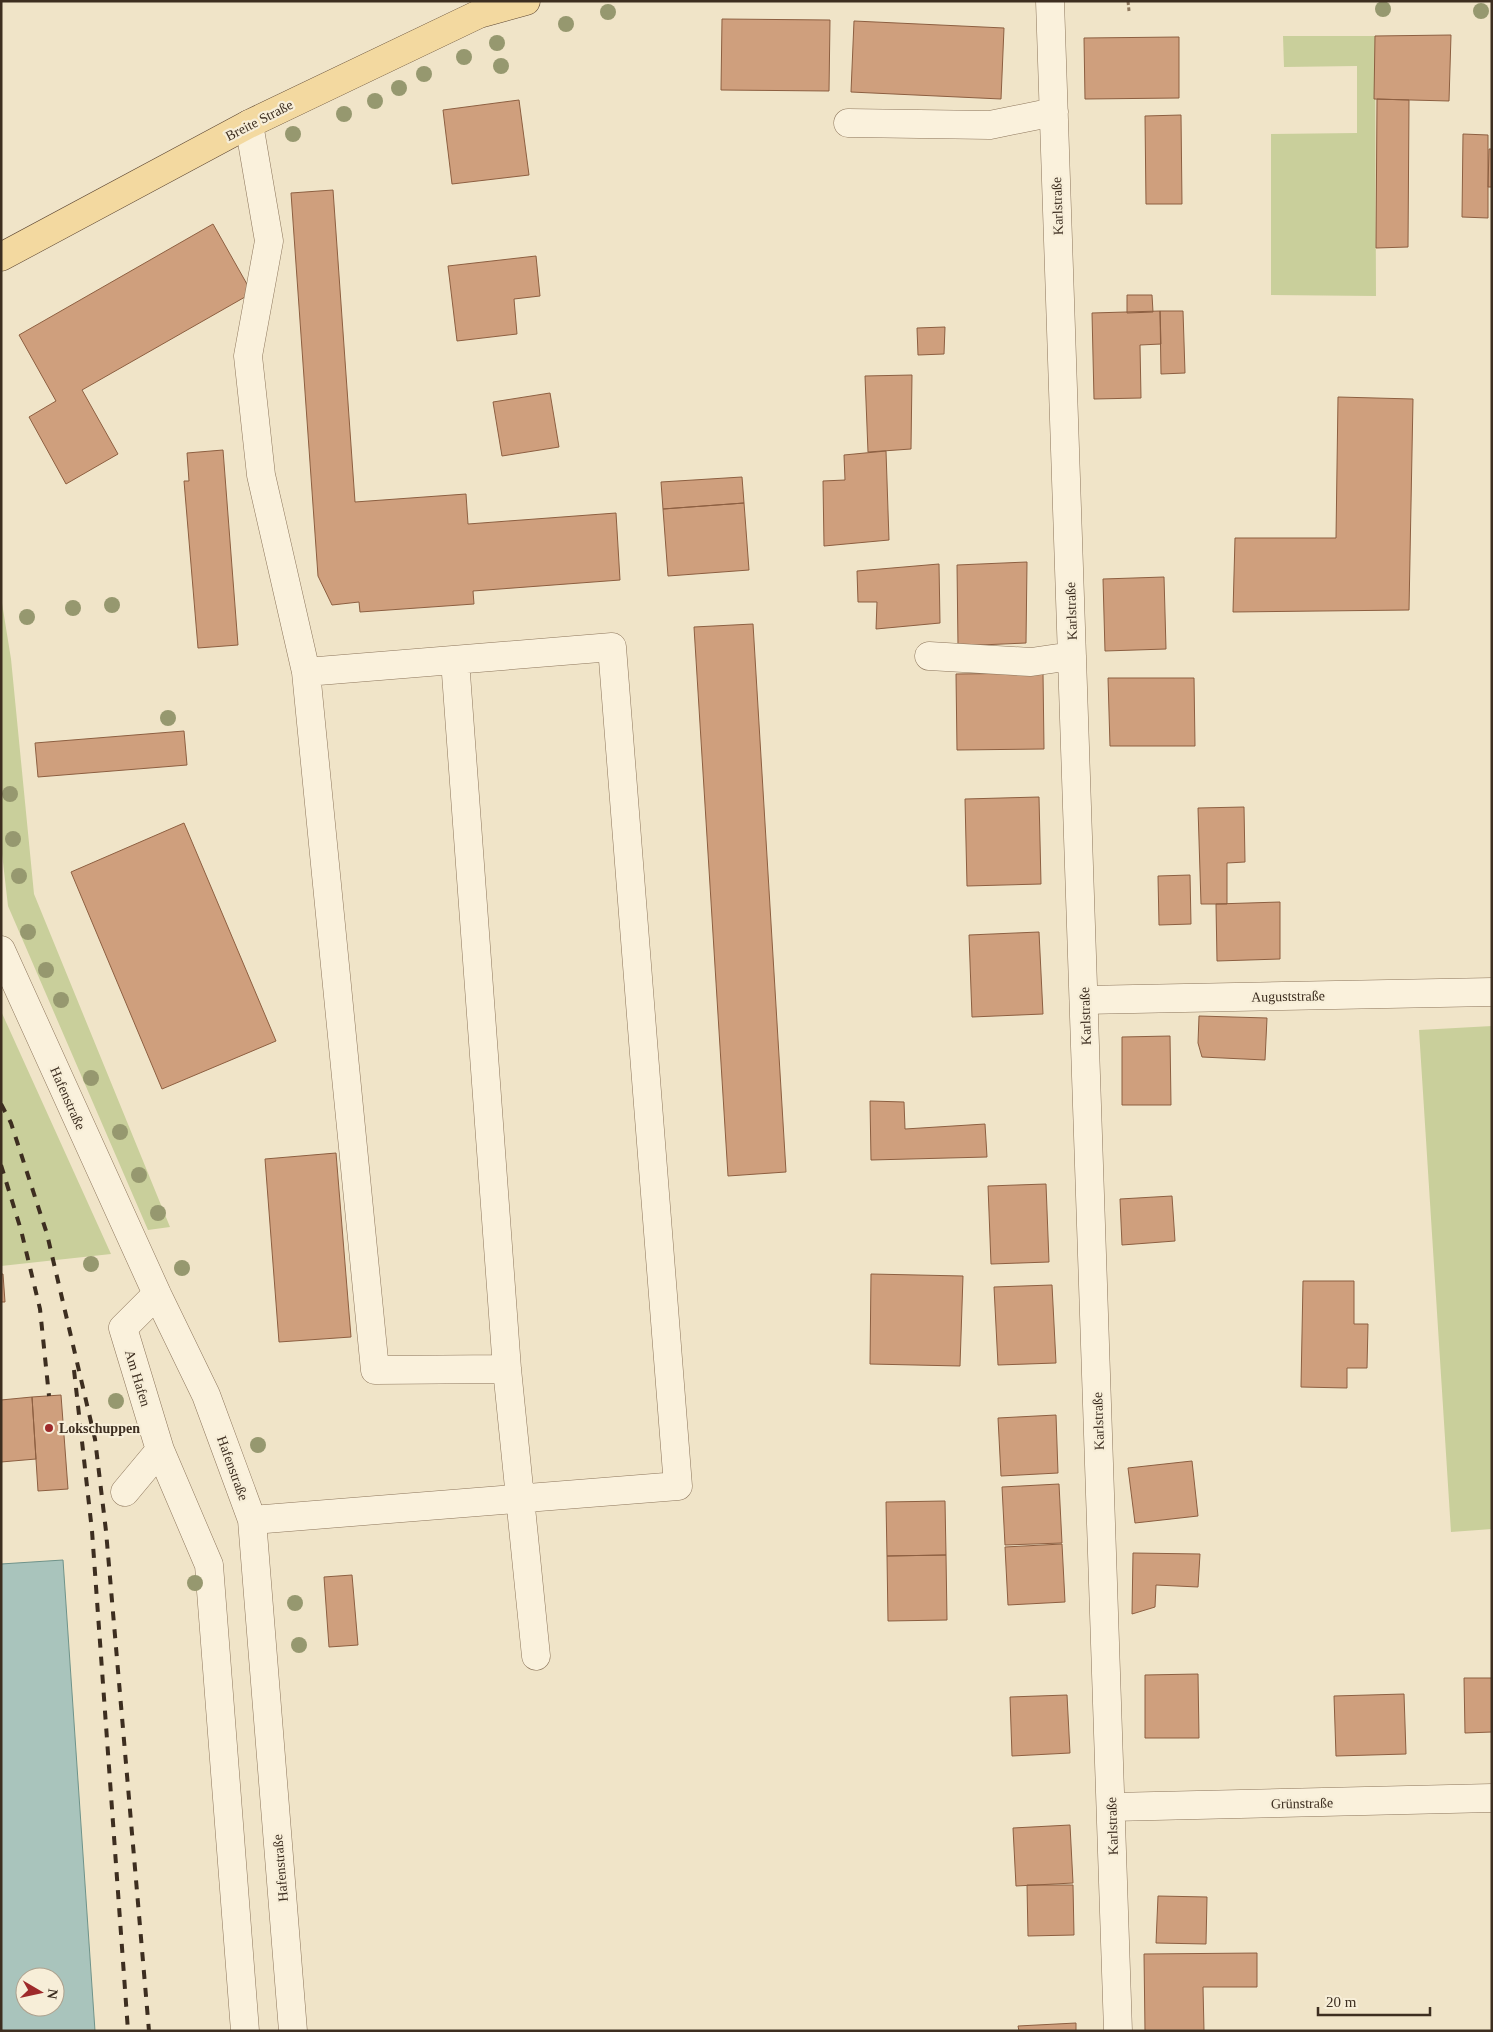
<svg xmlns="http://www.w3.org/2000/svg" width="1493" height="2032" font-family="Georgia,serif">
  <rect width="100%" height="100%" fill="#f0e4c8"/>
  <path fill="#c9cf9b" d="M1283,36H1375L1376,296L1271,295V134L1357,133V66L1284,67Z
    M1,597L11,659L34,894L170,1227L148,1230L8,906L1,845Z
    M1,1011L111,1254L1,1266Z
    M1492,1026V1529L1451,1532L1419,1030Z"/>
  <path fill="#a9c4bc" stroke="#6f938a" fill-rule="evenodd" d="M63,1560L95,2031H1V1564ZM25,1977H55V2007H25Z"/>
  <path fill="#cf9f7d" stroke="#8d5f41" d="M722,19L830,20L829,91L721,90Z
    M854,21L1004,28L1001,99L851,92Z
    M1451,35L1449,101L1374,99L1375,36Z
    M1179,37V98L1085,99L1084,38Z
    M1377,99L1409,100L1408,247L1376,248Z
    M519,100L529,175L452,184L443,110Z
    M1181,115L1182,204H1146L1145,116Z
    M1463,134L1488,135V218L1462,217Z
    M1489,149H1492V187H1488Z
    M333,190L355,502L466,494L468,524L616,513L620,580L473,591L474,604L360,612L359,602L332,605L318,576L291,193Z
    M213,224L252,293L82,390L118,454L66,484L29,417L56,401L19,335Z
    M536,256L540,296L514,299L517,334L457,341L448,266Z
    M1127,295H1152L1153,312L1127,313Z
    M1160,311H1183L1185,373L1161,374Z
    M1160,311L1161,344L1140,345L1141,398L1094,399L1092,313Z
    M945,327L944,354L918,355L917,328Z
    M912,375L911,449L868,452L865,376Z
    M550,393L559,447L502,456L493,402Z
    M1338,397L1413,399L1409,610L1233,612L1235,538H1336Z
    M223,450L238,645L198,648L184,481H189L187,453Z
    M886,451L889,540L824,546L823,481L845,480L844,455Z
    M742,477L744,503L663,509L661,482Z
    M744,503L749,570L668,576L663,509Z
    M1027,562L1026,643L958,646L957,565Z
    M939,564L940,623L876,629L877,602H858L857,571Z
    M1164,577L1166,649L1105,651L1103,579Z
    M753,624L786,1172L728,1176L694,627Z
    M1043,673L1044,749L957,750L956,674Z
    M1108,678H1194L1195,746H1110Z
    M184,731L187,765L38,777L35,743Z
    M1039,797L1041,884L967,886L965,799Z
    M1244,807L1245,862L1227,863V904H1201L1198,808Z
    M184,823L276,1041L162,1089L71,872Z
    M1190,875L1191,924L1159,925L1158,876Z
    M1280,902V959L1217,961L1216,904Z
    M1039,932L1043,1014L972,1017L969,935Z
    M1199,1016L1267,1018L1265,1060L1202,1057L1198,1043Z
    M1170,1036L1171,1105H1122V1037Z
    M870,1101L904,1102L905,1129L985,1124L987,1157L871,1160Z
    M336,1153L351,1337L279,1342L265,1159Z
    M1046,1184L1049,1262L991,1264L988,1186Z
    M1172,1196L1175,1241L1122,1245L1120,1199Z
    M1,1274H3L5,1302H1Z
    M871,1274L963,1276L960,1366L870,1364Z
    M1303,1281H1354V1324H1368L1367,1368H1347V1388L1301,1387Z
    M1052,1285L1056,1363L998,1365L994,1287Z
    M61,1395L68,1489L38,1491L32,1397Z
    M32,1397L36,1459L1,1462V1400Z
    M1056,1415L1058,1473L1001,1476L998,1418Z
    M1192,1461L1198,1516L1135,1523L1128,1468Z
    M1059,1484L1062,1543L1005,1545L1002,1487Z
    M945,1501L946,1555L887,1556L886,1502Z
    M1062,1544L1065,1602L1008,1605L1005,1547Z
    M1133,1553L1200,1554L1198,1587L1156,1585L1155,1607L1132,1614Z
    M946,1555L947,1620L888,1621L887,1556Z
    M352,1575L358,1645L329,1647L324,1577Z
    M1198,1674L1199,1738H1145V1675Z
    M1464,1678H1492V1732L1465,1733Z
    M1404,1694L1406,1754L1336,1756L1334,1696Z
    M1067,1695L1070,1753L1012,1756L1010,1697Z
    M1070,1825L1073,1883L1016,1886L1013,1828Z
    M1027,1885H1073L1074,1935L1028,1936Z
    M1158,1896L1207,1897L1206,1944L1156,1943Z
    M1257,1953V1987H1203L1204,2031H1145L1144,1954Z
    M1076,2023V2031H1019L1018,2026Z"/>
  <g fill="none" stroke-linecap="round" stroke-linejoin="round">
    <g stroke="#8d765c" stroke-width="29">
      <path id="minor" d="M1050,1L1118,2031
        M848,123L990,125L1054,112
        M249,124L269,241L248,356L261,475L306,672L375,1370L507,1369
        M929,656L1031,662L1072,656
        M455,660L507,1369L536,1656
        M1,950L157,1294L206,1395L252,1520L293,2031
        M1084,1000L1492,992
        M160,1450L209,1565L245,2031
        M125,1492L160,1450L123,1328L157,1294
        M252,1520L678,1486L612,647L306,672
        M1112,1807L1492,1798"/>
    </g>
    <g stroke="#5b4430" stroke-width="29">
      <path id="major" d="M1,257L249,124L479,14L526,1"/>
    </g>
    <path stroke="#8d765c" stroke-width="3" stroke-dasharray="4 2.5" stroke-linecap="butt" d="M1128,1L1129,11"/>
    <use href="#minor" stroke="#faf1dc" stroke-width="28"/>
    <use href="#major" stroke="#f3d9a0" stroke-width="28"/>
    <path stroke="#3d2e20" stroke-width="4" stroke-dasharray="9 9" stroke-linecap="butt" d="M1,1104L11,1123L47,1234L95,1439L106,1531L149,2031
      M1,1165L21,1230L40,1309L49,1396
      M74,1370L92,1531L128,2031"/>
  </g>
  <g fill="#96986f">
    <circle cx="1383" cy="9" r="8"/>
    <circle cx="1481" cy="11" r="8"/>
    <circle cx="608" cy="12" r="8"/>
    <circle cx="566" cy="24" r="8"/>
    <circle cx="497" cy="43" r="8"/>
    <circle cx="464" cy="57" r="8"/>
    <circle cx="501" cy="66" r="8"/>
    <circle cx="424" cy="74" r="8"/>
    <circle cx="399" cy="88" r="8"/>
    <circle cx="375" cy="101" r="8"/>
    <circle cx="344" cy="114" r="8"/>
    <circle cx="293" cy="134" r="8"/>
    <circle cx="112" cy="605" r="8"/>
    <circle cx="73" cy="608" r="8"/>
    <circle cx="27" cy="617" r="8"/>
    <circle cx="168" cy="718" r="8"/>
    <circle cx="10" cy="794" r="8"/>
    <circle cx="13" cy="839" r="8"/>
    <circle cx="19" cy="876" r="8"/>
    <circle cx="28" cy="932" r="8"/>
    <circle cx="46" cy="970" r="8"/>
    <circle cx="61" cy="1000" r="8"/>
    <circle cx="91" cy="1078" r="8"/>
    <circle cx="120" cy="1132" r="8"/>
    <circle cx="139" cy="1175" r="8"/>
    <circle cx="158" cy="1213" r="8"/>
    <circle cx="91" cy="1264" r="8"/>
    <circle cx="182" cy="1268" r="8"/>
    <circle cx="116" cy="1401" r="8"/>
    <circle cx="258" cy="1445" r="8"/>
    <circle cx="195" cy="1583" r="8"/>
    <circle cx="295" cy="1603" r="8"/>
    <circle cx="299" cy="1645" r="8"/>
  </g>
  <circle fill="#9e2a2b" stroke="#f7eed8" stroke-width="2" cx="49" cy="1428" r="5"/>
  <g text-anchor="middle" stroke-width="4.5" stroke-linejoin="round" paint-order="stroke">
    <g font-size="14" fill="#3d2e20" stroke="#f7eed8">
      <text transform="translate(259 120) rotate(-27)" y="5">Breite Straße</text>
      <text transform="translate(1057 206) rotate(-92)" y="5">Karlstraße</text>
      <text transform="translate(1071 611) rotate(-92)" y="5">Karlstraße</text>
      <text transform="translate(1288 996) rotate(-1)" y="5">Auguststraße</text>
      <text transform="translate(1085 1016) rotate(-92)" y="5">Karlstraße</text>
      <text transform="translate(68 1098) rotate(66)" y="5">Hafenstraße</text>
      <text transform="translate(138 1378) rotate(73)" y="5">Am Hafen</text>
      <text transform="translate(1098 1421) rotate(-92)" y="5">Karlstraße</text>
      <text transform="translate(233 1468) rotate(70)" y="5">Hafenstraße</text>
      <text transform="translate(1302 1803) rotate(-1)" y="5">Grünstraße</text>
      <text transform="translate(1112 1826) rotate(-92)" y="5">Karlstraße</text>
      <text transform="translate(280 1868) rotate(-95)" y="5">Hafenstraße</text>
    </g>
    <g font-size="14" font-weight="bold" fill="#3d2e20" stroke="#f7eed8" text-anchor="start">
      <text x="59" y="1433">Lokschuppen</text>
    </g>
  </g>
  <rect width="1493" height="2032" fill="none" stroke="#3d2e20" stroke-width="5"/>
  <g transform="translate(40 1992) rotate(99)"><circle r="24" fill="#f7eed8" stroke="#ada18e"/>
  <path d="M0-4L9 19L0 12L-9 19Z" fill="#9e2a2b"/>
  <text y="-8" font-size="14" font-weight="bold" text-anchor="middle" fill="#3d2e20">N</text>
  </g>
  <path d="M1318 2007v8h112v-8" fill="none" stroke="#3d2e20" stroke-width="2.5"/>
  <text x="1326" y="2007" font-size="15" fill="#3d2e20" stroke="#f7eed8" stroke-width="4" paint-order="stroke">20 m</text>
</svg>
